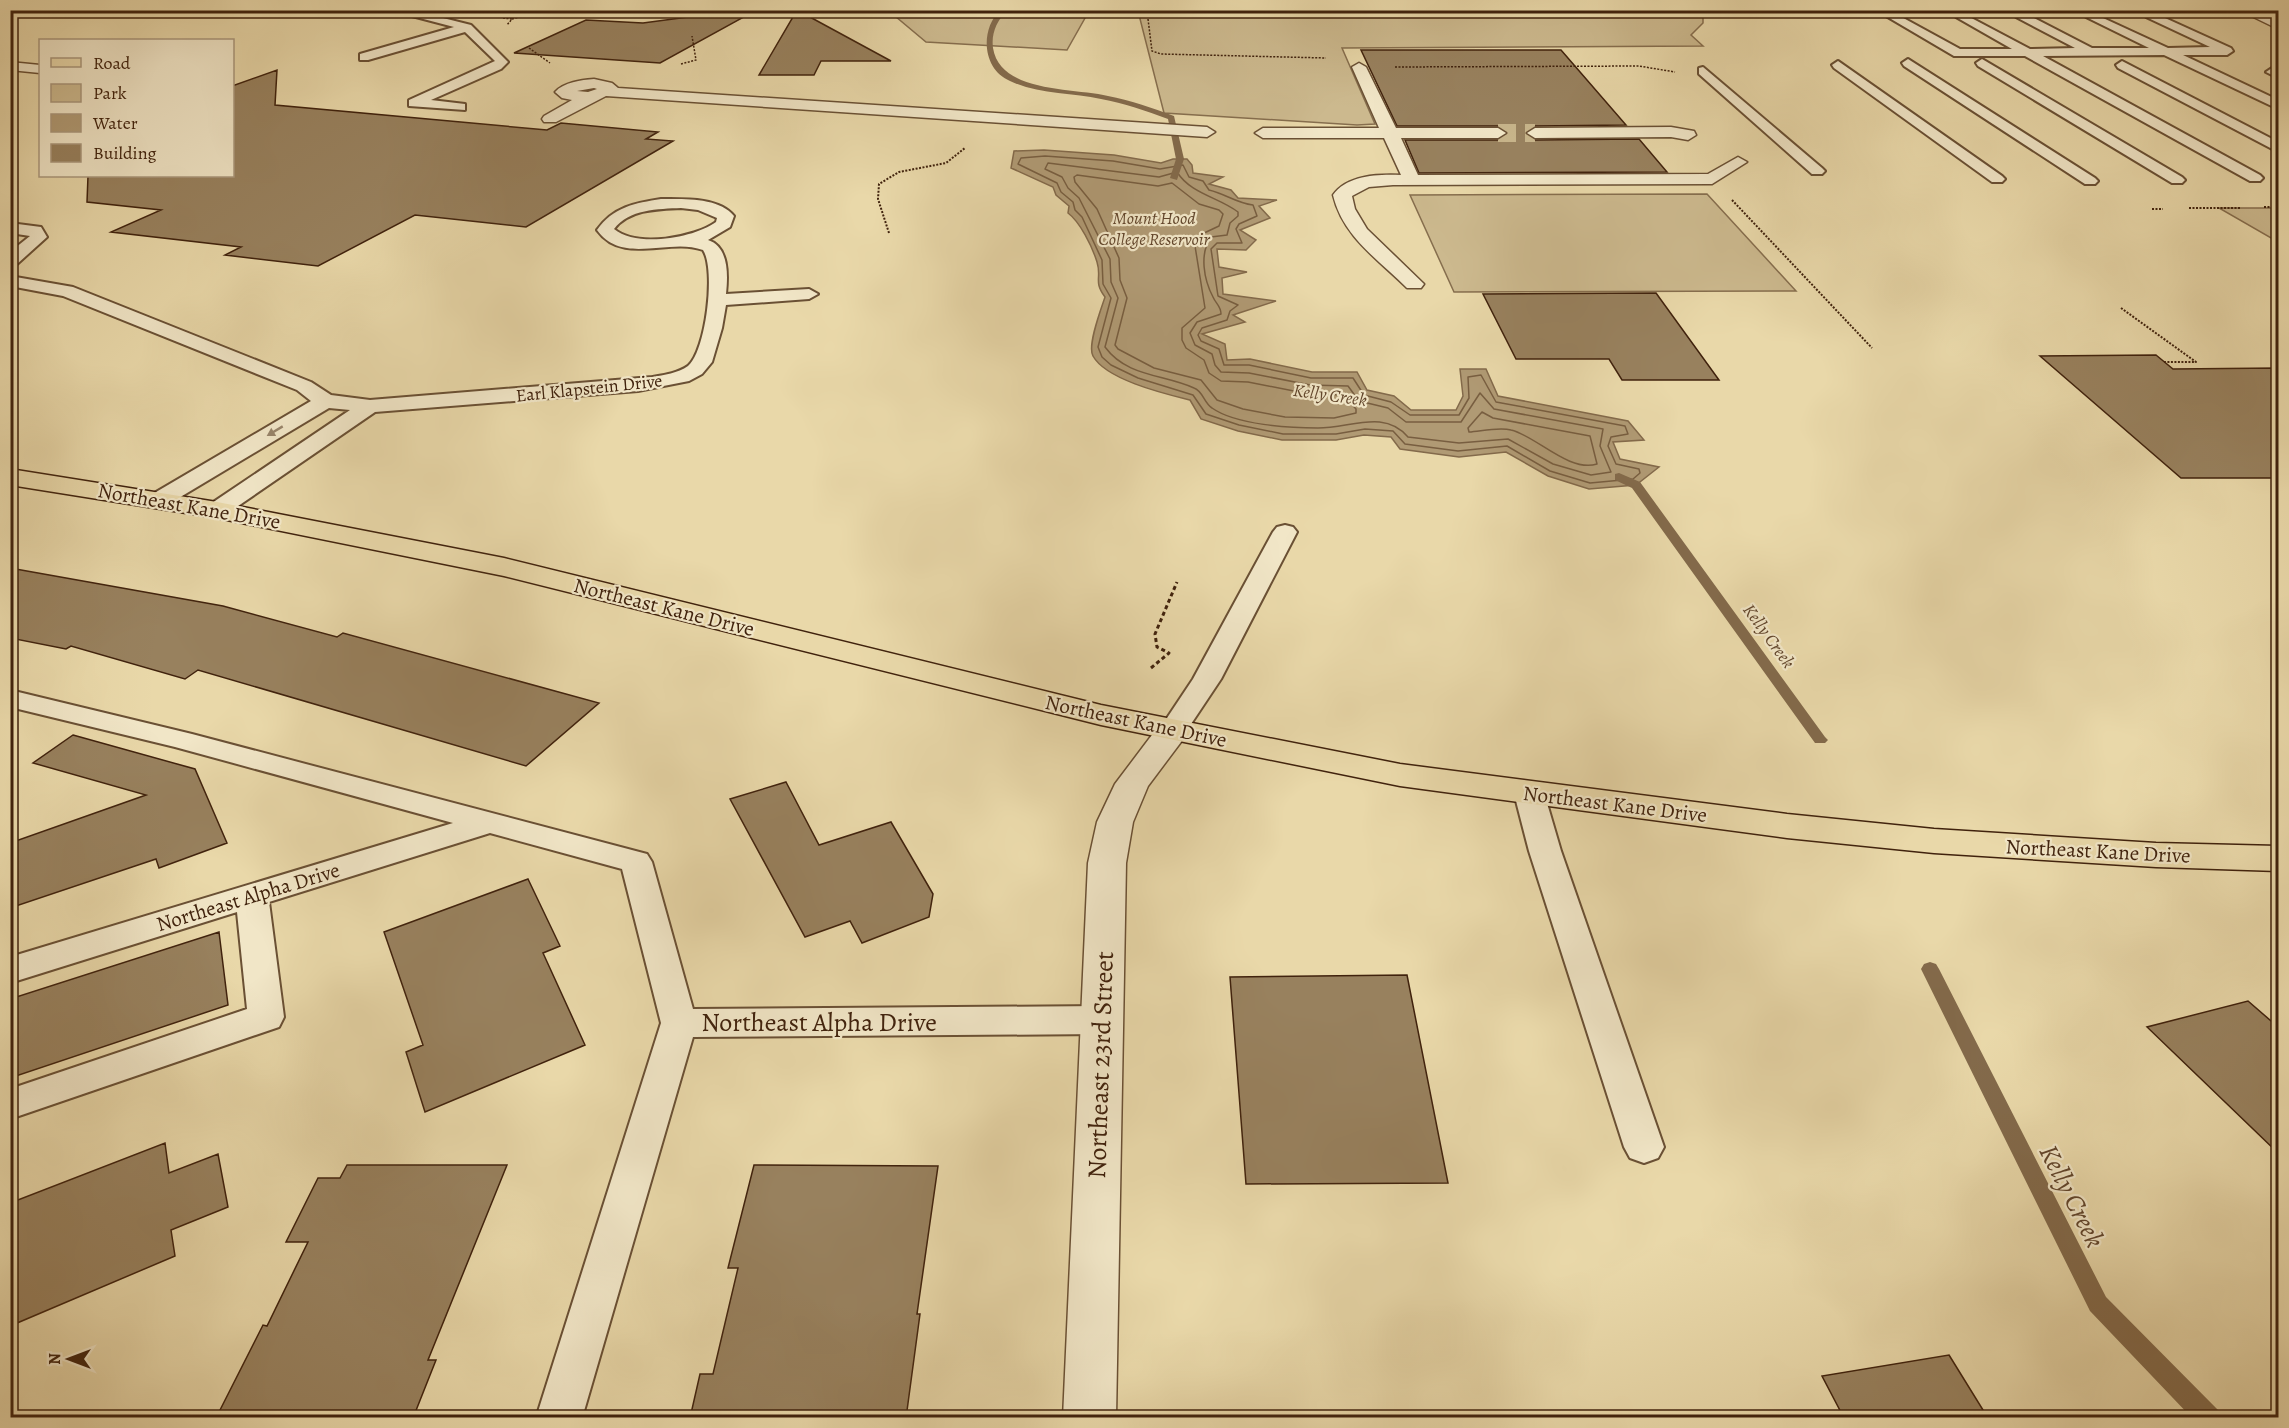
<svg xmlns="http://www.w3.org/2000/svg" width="2289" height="1428" font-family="Alegreya,serif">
  <rect width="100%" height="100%" fill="#e9d8a9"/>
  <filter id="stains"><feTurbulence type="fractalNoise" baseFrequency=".00333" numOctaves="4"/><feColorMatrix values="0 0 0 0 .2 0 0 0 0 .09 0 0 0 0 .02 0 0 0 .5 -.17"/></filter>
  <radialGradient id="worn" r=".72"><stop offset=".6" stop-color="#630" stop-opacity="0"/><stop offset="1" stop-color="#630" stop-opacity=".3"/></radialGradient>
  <path fill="#ccb98e" stroke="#866e4e" stroke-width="1.5" d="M889,11H1089L1067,50L926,42Z
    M1138,11H1694L1703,18V23L1691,35L1703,46L1342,48L1375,124L1357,125L1164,113Z
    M1707,194L1796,291L1454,292L1410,195Z
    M2219,208H2278V242Z"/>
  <path fill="#b09a74" stroke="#836a4b" stroke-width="1.5" d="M1044,150L1114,155L1161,163L1173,159H1187L1192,165L1193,173L1223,177L1209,184L1231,190L1238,198L1277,200L1259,206L1270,218L1240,230L1256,240L1246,250L1217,249L1219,267L1247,272L1222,278L1223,294L1276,301L1233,315L1245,322L1202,334L1225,344L1227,360L1250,359L1312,372H1357L1367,390L1394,396L1411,410H1456L1463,396L1460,369H1486L1498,396L1628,421L1644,440L1613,442L1620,459L1659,467L1636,485L1589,489L1548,476L1506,452L1459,457L1400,449L1391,437L1364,435L1336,440H1282L1238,431L1201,419L1190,400C1166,394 1106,380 1093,356C1087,346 1101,309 1105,297C1093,281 1102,278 1097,262C1092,246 1080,222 1068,213L1069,206L1056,195L1053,187L1011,168L1014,151Z"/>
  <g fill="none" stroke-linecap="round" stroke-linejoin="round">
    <path stroke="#785e40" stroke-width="1.5" d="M1045,156L1113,161L1160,169L1183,165L1189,177L1203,181L1209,190C1226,194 1236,203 1253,205L1257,216L1239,224L1236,229L1242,243H1217L1211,249L1218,296L1238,305L1230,311L1227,320L1202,328L1198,335L1201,341L1219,349L1224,365H1249L1311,378H1353L1364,395L1391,402L1410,415H1459L1469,398L1468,377L1481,375L1496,402L1625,426L1628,434L1611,437L1608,446L1616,464L1639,469L1640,473L1633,479L1590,483L1550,471L1507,446L1458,451L1405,444L1393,431L1365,429L1336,434H1283L1239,425L1206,414L1193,395L1138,378L1111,365L1102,357L1098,347L1111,298L1103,284L1102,260L1082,217L1075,210L1073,202L1061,192L1057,183L1018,164L1021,158Z
      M1048,163L1159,177L1177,172C1191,194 1218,197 1238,212V216L1230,223L1227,235L1211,237C1199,254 1204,280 1213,297C1216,304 1221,306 1221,314L1197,322L1190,333L1195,345L1212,354L1215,365L1221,372L1249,373L1310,385L1348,386L1359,401L1388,408L1406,422H1461L1480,393L1494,409L1603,429L1600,446L1611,472L1591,475L1553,464L1508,439L1459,443L1408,437C1384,409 1351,428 1318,428C1290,428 1236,425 1212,408C1204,403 1203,391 1194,388C1163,374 1127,377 1105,347L1118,298L1111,282L1110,259L1079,198L1068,188L1062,177L1045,169Z
      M1077,175L1158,186L1172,183L1199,204L1219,210L1223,214L1219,226L1202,234L1195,246L1205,308L1182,328V340L1186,348L1204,360L1209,373L1221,381L1248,382L1309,394L1343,395L1356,409V413L1334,418L1285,417L1243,409L1217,400L1201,380L1154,368L1118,349L1115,345L1127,298L1120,280L1119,258L1097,209L1075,182L1074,177Z
      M1482,412L1493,418L1590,436L1597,464C1569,473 1535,435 1511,430C1499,427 1482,431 1469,432L1468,428Z"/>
    <path fill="#836a4b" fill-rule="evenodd" d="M1000,10H1007C997,21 991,33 993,48C1000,93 1073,88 1108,96C1130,100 1152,108 1174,116L1184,159L1177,180L1170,178L1176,159L1168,119C1146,111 1124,103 1101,99C1072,93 1037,94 1010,81C982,69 980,30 1000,10Z
      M1619,473L1640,482L1825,737L1828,740L1825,743H1815L1632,488L1615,480V474Z
      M1930,962L1936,964L1939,969L2106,1297L2218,1410L2221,1418H2192L2090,1311L1921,969L1924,964Z"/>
  </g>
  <path fill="#98815e" stroke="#40220d" stroke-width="1.5" d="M741,10L753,12L660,63L514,53L586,20L643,23Z
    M797,10L891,61H821L814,75H759Z
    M1361,50H1561L1626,125L1535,126L1526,131V135L1535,140L1639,139L1667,172L1419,173L1405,140H1498L1508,132L1498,126H1397Z
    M277,70L275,105L547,130L561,123L658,132L646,139L673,141L526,227L415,215L318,266L225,255L241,247L111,232L161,210L87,202L88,176H232V86Z
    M1656,293L1719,380H1622L1609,359H1516L1483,294Z
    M2156,355L2173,369L2278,368V478H2181L2040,356Z
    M10,568L223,606L337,637L343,633L599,703L526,766L198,670L185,679L71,646L66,649L10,638Z
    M73,735L195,769L227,843L159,868L156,859L10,908V843L146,795L33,763Z
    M786,782L819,845L891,822L933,894L929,917L862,943L850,921L805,937L730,799Z
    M528,879L560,946L543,953L585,1045L425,1112L406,1052L423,1045L384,932Z
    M219,932L228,1005L10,1078V999Z
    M1407,975L1448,1183L1246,1184L1230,977Z
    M2248,1001L2278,1027V1153L2147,1027Z
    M165,1143L169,1173L218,1154L228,1207L171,1230L175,1256L10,1326V1203Z
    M347,1165H507L428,1360H436L413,1418H216L263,1325L267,1326L308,1242H286L318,1178H340Z
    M754,1165L938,1166L917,1314H920L906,1418H690L700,1374H713L738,1268H728Z
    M1949,1355L1988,1418H1844L1822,1376Z"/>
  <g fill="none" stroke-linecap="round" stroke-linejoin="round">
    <path stroke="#c7b48a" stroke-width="18" stroke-dasharray="18 9" stroke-linecap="butt" d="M1498,133H1535"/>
    <g stroke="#6a5034" stroke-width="4">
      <path id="service" d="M389,10H411L471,25L508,62L501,69L431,100L465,104V110L409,106V100L495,61L465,32L368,60H360V54L454,27Z
        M2090,12L2168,48L2210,47L2146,17V13H2154L2231,48L2233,51L2227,55H2183L2278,100V109L2164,55L2043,56L2260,175L2263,178L2260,181H2250L2025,56H1954L1886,16L1896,14L1960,49H2012L1956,17V13L1960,12L2030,49L2075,48L2016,17V13H2024L2092,48H2149L2086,17V13Z
        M1908,59L2095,178L2098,181L2095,184H2085L1904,66L1902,63Z
        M1982,59L2182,177L2185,180L2182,183H2172L1978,66L1976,63Z
        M1838,61L2002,176L2005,179L2002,182H1992L1834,68L1832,65Z
        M2122,61L2278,142V152L2118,68L2116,65Z
        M1703,67L1822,168L1825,171L1822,174H1812L1699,74V68Z
        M2272,68L2278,70V78L2266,72Z
        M661,199C683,199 719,197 734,216L730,227L708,240C729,247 728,275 726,294L809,289L818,294L809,299L726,305L722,328L712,362L702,374L689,381L638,391L375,412L225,515H209L205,510L209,505L350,410L329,408L167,505H151L147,500L151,495L311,401L297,390L63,296L10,286V276L73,287L311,382L331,395L370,400L652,377C664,375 678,373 688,366C706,351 716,269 703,250C669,237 623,266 597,230C613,207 635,203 661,199ZM681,208L698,210L717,218L716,222C694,238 637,248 614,229C629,209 658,209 681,208Z
        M10,223L41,227L47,237L16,265L10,266V252L30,236L10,233Z
        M1285,525L1293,527L1297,532L1221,679L1183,736L1173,739L1163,736L1159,730L1193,679L1273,532L1277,527Z
        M10,690L192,734L647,854L652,862L693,1009L1102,1006L1115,1010L1120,1020L1115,1030L1102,1034L693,1037L582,1418H536L661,1023L622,869L490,833L269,902L284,1017L279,1027L10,1119V1089L247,1009L237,912L10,983V957L453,823L175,747L10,707Z
        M1529,783L1540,786L1544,793L1561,851L1664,1147L1658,1158L1644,1163L1630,1158L1624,1147L1529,851L1514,793L1518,786Z"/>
    </g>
    <g stroke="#6a5034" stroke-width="3">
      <path id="pedestrian" d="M10,62L40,65V73L10,70Z
        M1359,63L1366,67L1396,128H1498L1506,133L1498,138H1401L1418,175L1708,174L1738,157L1747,162L1712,184L1393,185L1369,187L1352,196L1355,209L1367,229L1424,284L1421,288H1407C1378,259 1343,237 1333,195C1347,175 1378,174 1401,175L1384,138H1263L1255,133L1263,128H1379L1352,67Z
        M594,79L612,83L618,88L1207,127L1215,132L1207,137L606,96L556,122H544L542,119L544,116L572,100L562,98L555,92C564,82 581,80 594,79ZM594,88L597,89L588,92L577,91Z
        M1671,127L1694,131L1696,135L1688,140L1671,137L1535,138L1527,133L1535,128Z"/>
    </g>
    <g stroke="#6a5034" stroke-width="3">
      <path id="minor" d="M1173,720L1185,723L1190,730L1148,786L1133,822L1126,863L1116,1418H1063L1088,863L1097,822L1115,784L1161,723Z"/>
    </g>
    <g stroke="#6a5034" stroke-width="3">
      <path id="tertiary" d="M2239,10H2257L2278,20V29Z"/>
    </g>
    <g stroke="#40220d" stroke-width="3">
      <path id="primary" d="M10,469L217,502L504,558L1101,705L1400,764L1787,814L1934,829L2156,843L2278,846V871L2156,867L1934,853L1787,838L1400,786L1101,725L504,576L217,518L10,485Z"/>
    </g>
    <path stroke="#40220d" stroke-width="1.5" stroke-dasharray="2 1.5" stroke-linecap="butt" d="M503,18L512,19L507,25
      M512,19L542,10
      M1148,19L1152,51L1161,54L1326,58
      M529,48L550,63
      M681,64L696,60L692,36
      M1395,67L1639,66L1675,72"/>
    <path stroke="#40220d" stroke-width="2" stroke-dasharray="2 1.5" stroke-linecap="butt" d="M1732,200L1872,348
      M2264,207H2278
      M2189,208H2241
      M2152,209H2163
      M889,233L878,199L879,184L899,172L946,163L965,148
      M2121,308L2196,362H2164"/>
    <path stroke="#40220d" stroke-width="3" stroke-dasharray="4 3" stroke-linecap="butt" d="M1151,668L1169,653L1157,647L1155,634L1177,582"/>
    <use href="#service" fill="#f1e6c7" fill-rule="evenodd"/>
    <use href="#pedestrian" fill="#f1e6c7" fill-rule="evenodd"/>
    <use href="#minor" fill="#f1e6c7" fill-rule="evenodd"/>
    <use href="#tertiary" fill="#f1e6c7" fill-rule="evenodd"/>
    <use href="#primary" fill="#e9d8a9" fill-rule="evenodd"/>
  </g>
  <defs><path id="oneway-solid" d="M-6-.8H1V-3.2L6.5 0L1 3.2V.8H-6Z" transform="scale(1.5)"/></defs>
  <use fill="#98846a" href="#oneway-solid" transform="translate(275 431) rotate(149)"/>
  <g text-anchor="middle" stroke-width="4.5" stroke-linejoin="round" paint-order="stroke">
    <g font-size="18" font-style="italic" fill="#62462c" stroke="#f1e6c7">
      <text x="1154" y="224">Mount Hood<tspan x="1154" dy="21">College Reservoir</tspan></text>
      <text transform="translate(1330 395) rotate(8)" y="6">Kelly Creek</text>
      <text transform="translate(1769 636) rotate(54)" y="6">Kelly Creek</text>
    </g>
    <g font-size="18" fill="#40220d" stroke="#f1e6c7">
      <text transform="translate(589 388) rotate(-6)" y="6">Earl Klapstein Drive</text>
    </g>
    <g font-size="21" fill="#40220d" stroke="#f1e6c7">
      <text transform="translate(189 506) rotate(10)" y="7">Northeast Kane Drive</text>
      <text transform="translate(664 607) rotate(14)" y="7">Northeast Kane Drive</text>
      <text transform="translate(1136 721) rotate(12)" y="7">Northeast Kane Drive</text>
      <text transform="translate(1615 804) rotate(7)" y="7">Northeast Kane Drive</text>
      <text transform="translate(2098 851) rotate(3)" y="7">Northeast Kane Drive</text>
      <text transform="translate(248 897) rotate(-17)" y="7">Northeast Alpha Drive</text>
    </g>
    <g font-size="26" fill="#40220d" stroke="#f1e6c7">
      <text x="819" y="1031">Northeast Alpha Drive</text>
      <text transform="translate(1100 1065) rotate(-88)" y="9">Northeast 23rd Street</text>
    </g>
    <g font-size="27" font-style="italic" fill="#62462c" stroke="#f1e6c7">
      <text transform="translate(2072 1196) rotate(63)" y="9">Kelly Creek</text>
    </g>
  </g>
  <rect width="2289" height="1428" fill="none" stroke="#e9d8a9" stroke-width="36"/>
  <rect x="12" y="12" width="2265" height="1404" fill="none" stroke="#40220d" stroke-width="3"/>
  <rect x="18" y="18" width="2253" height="1392" fill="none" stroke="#40220d" stroke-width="1.5"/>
  <rect x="39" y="39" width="195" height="138" fill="#f1e6c7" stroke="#aa987d" stroke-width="1.5"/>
  <rect x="51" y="58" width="30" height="9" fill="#e9d8a9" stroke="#aa987d" stroke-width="1.5"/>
  <text x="93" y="69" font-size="18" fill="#40220d">Road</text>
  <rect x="51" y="84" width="30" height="18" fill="#ccb98e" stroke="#aa987d" stroke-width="1.5"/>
  <text x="93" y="99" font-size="18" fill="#40220d">Park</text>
  <rect x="51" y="114" width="30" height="18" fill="#b09a74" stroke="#aa987d" stroke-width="1.5"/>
  <text x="93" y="129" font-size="18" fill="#40220d">Water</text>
  <rect x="51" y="144" width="30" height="18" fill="#98815e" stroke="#aa987d" stroke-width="1.5"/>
  <text x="93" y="159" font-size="18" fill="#40220d">Building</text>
  <g transform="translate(69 1359) rotate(270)" stroke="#f1e6c7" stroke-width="4.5" paint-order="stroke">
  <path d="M0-4.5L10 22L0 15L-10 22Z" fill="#40220d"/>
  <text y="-9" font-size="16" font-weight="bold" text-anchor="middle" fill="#40220d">N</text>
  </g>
  <rect width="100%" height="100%" filter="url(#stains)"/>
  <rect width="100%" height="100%" fill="url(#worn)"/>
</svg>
